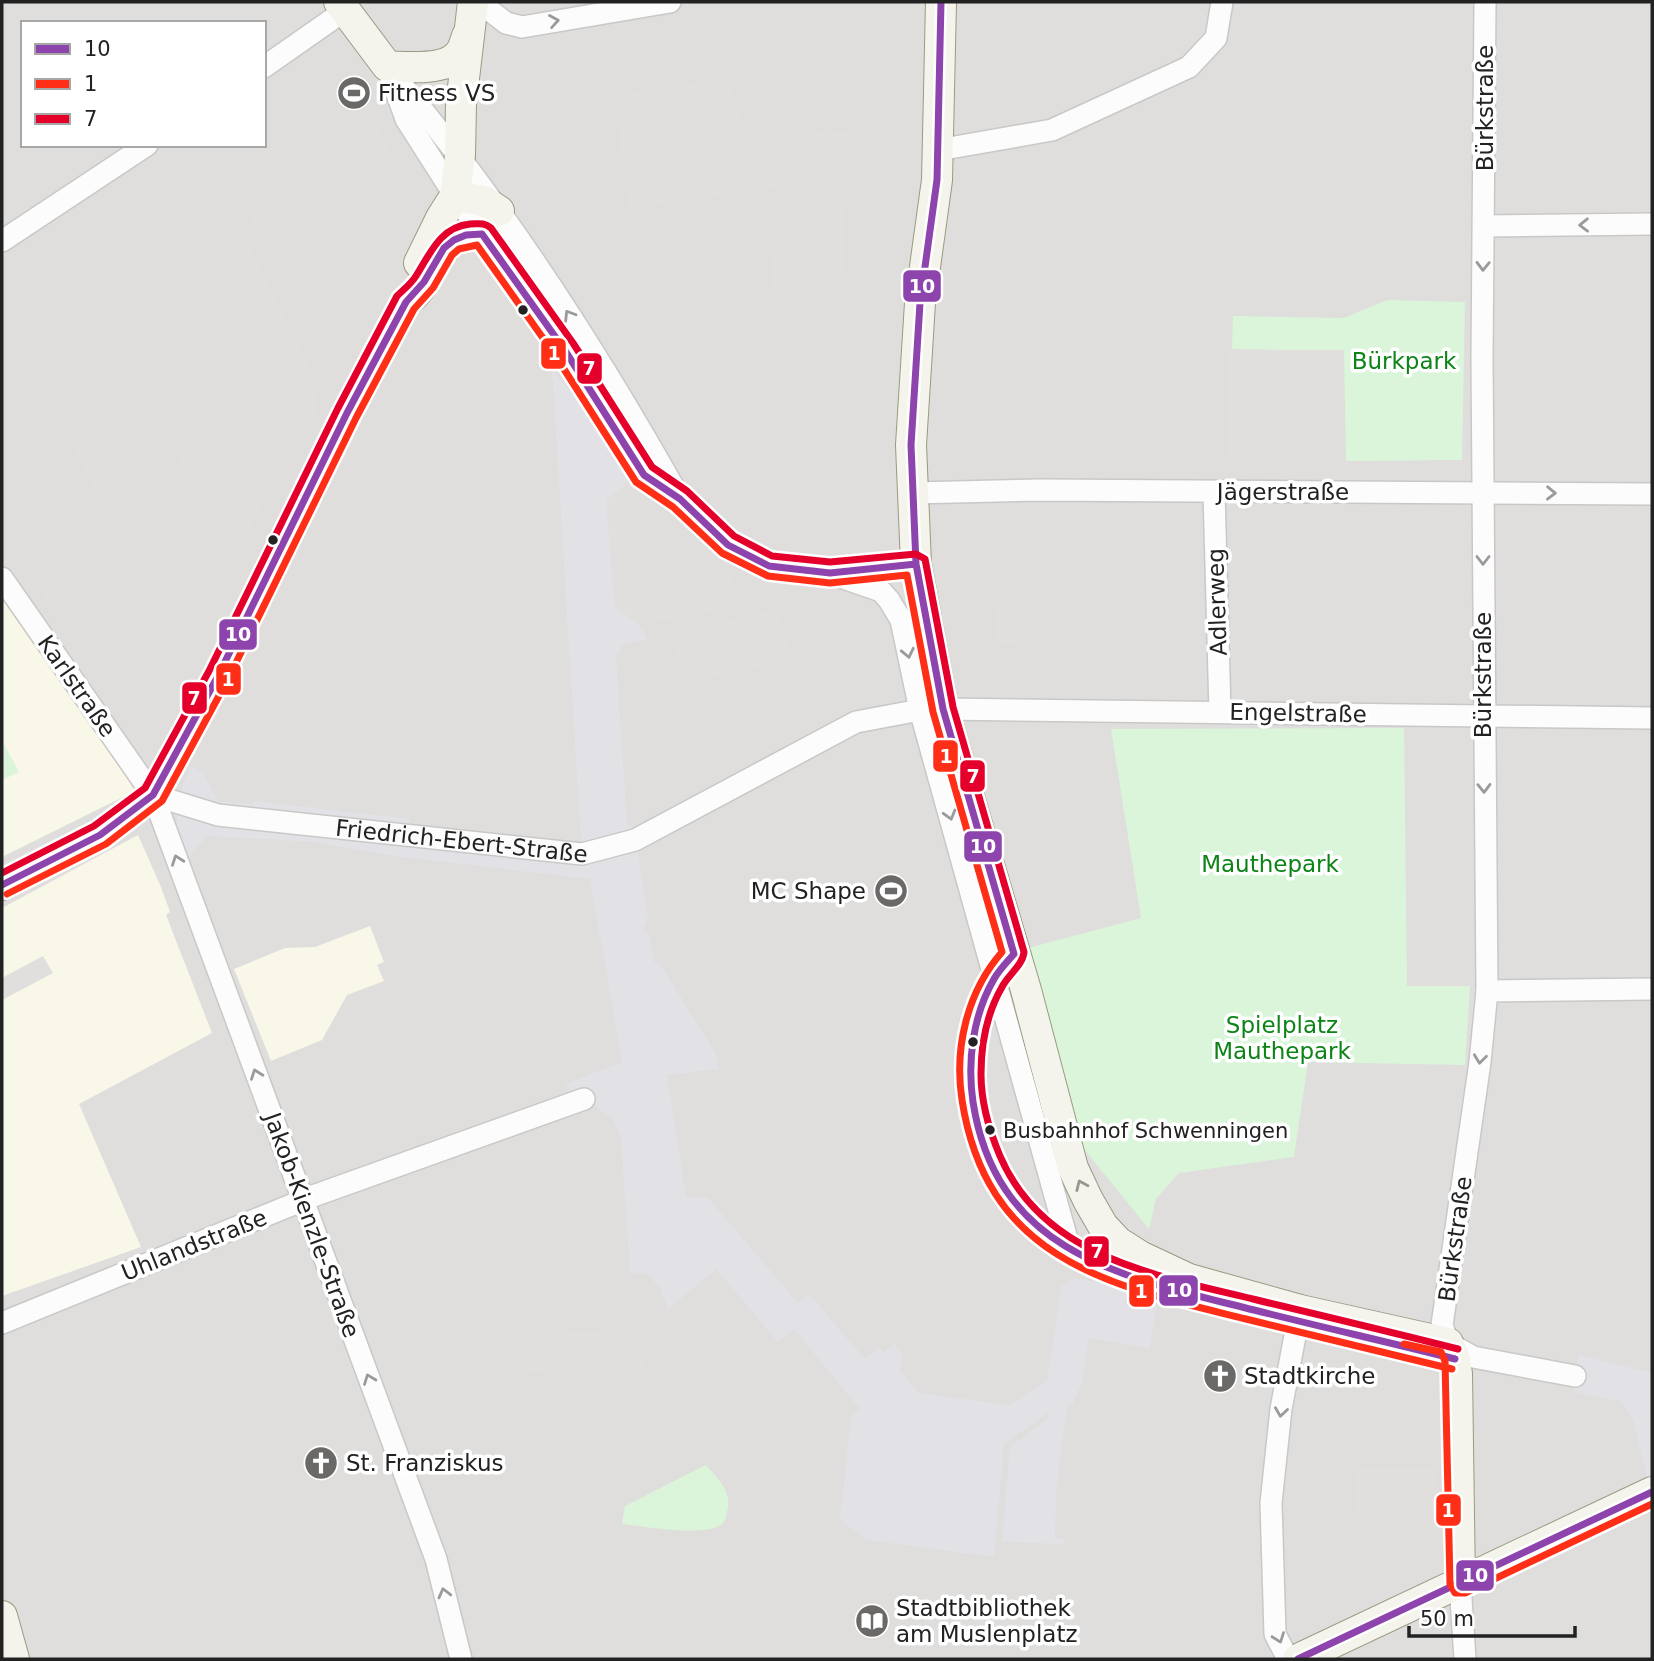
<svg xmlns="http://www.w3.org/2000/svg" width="1654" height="1661" font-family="'DejaVu Sans',sans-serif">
  <rect width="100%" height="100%" fill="#f0eeeb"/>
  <path fill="#dfdedc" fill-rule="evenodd" d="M2,2H1652V1659H2ZM23,23H264V145H23Z"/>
  <path fill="#f8f7e8" d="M2,598L64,680L135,791L2,857Z
    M138,835L161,887L170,912L166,915L212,1033L79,1104L141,1247L2,1296V908Z
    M370,926L384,962L377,965L384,981L347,995L322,1040L271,1061L234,969L285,948L315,947Z"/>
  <path fill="#daf5da" d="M1387,300L1465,302L1462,460L1346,461L1344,351L1232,349L1233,316L1344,318Z
    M1404,728L1407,986H1470L1465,1065L1308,1062L1294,1157L1179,1173L1156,1199L1149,1229L1083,1148L1028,948L1141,918L1111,729Z
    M2,740L19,772L2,780Z
    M706,1465C718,1479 733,1492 727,1512C726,1515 726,1519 724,1522C711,1539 642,1526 622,1524L625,1506Z"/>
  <path fill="#e0dfde" d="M729,79L745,128L849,132L842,286L772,291L776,187L629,209L614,95Z
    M372,117L394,160L256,230L237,184Z
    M222,195L295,335L313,376L317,413L295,459L239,489L200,474L261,505L240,555L181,527L53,610L25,565L40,537L157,470L193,472L185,468L176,454L97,493L70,442L132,409L138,420L242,366L171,220Z
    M1228,350H1344V461H1228Z
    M627,482L673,526L690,550L734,577L719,610L667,620L637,623L615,609L606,501Z
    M993,577H1005L1009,622L1044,628L1049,646L996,644Z
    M777,608L793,661L684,683L672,637Z
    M43,956L53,973L2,1000V978Z
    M527,1330L627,1333L647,1369L628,1380L526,1371Z
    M1357,1468H1437L1436,1515H1357Z"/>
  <path fill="#e2e1e5" d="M552,369L626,458L627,482L606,501L615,608L637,623L648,639L623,645L616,656L627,824L634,829L648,918L643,931L649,934L654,962L660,964L716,1054L718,1069L667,1075L686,1197L708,1198L798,1303L809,1294L865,1359L879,1347L884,1352L894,1344L903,1354L900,1371L919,1393L1009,1405L1047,1381L1061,1287L1075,1278L1158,1297L1150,1348L1089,1338L1082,1383L1072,1405H1067L1056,1494L1055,1538L1064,1539V1544L1002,1542L1010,1447L1050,1417L1048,1413L1004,1444L994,1557L867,1540L840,1520L851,1416L860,1409L794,1329L778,1342L716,1269L668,1309L660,1288L648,1274H630L621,1139L613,1119L564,1085L622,1062L590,879L394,856L316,842L207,836L189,857L177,828V801L190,766L202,771L218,801L252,804L253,801L332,810L410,819V824L581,842Z
    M1578,1355L1652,1373V1478H1647L1633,1419L1621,1401L1574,1393Z"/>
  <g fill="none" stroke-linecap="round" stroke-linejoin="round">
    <g stroke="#c9c8c7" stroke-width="24">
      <g id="street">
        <path d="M479,2L506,23L522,27L670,2"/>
        <path d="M1485,2L1482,358L1487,991L1480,1062L1442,1325L1448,1343L1473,1357L1575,1376"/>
        <path d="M387,66L406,119L455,196L564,349L644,475L680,499L728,545L769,566L830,573L916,564"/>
        <path d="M264,67L344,11"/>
        <path d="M397,79C505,207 596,349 678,495"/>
        <path d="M938,150L1052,130L1189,67L1216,38L1222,2"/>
        <path d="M1484,226L1652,224"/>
        <path d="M2,241L147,145"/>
        <path d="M1214,492L1220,712"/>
        <path d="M913,493L1040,490L1652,494"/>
        <path d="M835,575L881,591L889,600L901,620L920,710L1070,1250"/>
        <path d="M2,578L153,795L436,1559L461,1659"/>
        <path d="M943,709L1652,718"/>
        <path id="s1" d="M153,795L218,815L582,854L635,840L856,722L920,710"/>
        <path d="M995,977C960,1039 965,1111 997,1172C1002,1181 1006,1192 1012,1201C1028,1223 1063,1249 1088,1260C1100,1267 1115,1270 1128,1274C1152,1281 1176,1290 1200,1296"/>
        <path d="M1487,991L1652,989"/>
        <path d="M2,1323L316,1195L584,1099"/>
        <path d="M1460,1584L1465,1659"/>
        <path d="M1288,1659L1275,1634L1271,1503L1281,1409L1300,1310"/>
      </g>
    </g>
    <g stroke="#999a82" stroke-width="32">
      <path id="secondary" d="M339,2L387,66C406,67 443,71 457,56C462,52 465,42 467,36
        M941,2L937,180L920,303L911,445L916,564L943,709L1026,990L1073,1168L1088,1200L1103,1226L1118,1242L1140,1256L1189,1279L1300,1310L1448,1343L1455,1359L1457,1374L1460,1584
        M455,196L460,155L461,104L473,2
        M455,196L484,201L499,211
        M419,263L441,218L455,196
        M2,885L100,835L153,795L218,676L347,413L406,302C438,280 432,231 482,234
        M2,1616L14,1659
        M1298,1659L1652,1492"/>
    </g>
    <use href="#street" stroke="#fdfcfc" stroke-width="21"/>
    <use href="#secondary" stroke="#f4f4ed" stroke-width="30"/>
    <g stroke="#fff" stroke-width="12">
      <path id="bus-1" d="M941,2L937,180L920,303L911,445L916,564L943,709L1014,954C1007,962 999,970 994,979C973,1015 967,1061 973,1102C997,1256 1127,1278 1254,1310C1321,1327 1388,1342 1455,1359
        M2,885L100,835L153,795L218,676L347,413L406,302L424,282L444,248L454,240L466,235L482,234L564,349L644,475L680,499L728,545L769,566L830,573L916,564
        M1298,1659L1652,1492"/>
    </g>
    <g stroke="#fff" stroke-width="12">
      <path id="bus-2" d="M7,894L106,844L162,801L227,681L356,418L414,309L433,288L452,255L459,249L477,245L555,355L636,482L673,507L722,553L768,576L830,583L907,575L933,712L1002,952C967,992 954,1048 962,1100C987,1262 1112,1286 1246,1319C1315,1336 1384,1352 1452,1369
        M1404,1344L1441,1352L1445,1361L1450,1584L1455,1593H1465L1652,1504"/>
    </g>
    <g stroke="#fff" stroke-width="12">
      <path id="bus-3" d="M2,873L94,826L145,788L209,671L338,408L397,296C404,289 411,284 416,276C430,254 440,227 470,224C478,224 484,222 491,228L573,343L652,467L687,491L734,536L772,556L830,562L916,554L925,559L953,707L1024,952C1023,965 1008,975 1002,987C987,1013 981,1044 981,1074C981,1102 989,1130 1000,1156C1044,1259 1160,1276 1257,1300C1324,1316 1391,1332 1458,1349"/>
    </g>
    <use href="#bus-1" stroke="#8e44ad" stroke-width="7"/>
    <use href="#bus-2" stroke="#ff2e17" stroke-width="7"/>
    <use href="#bus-3" stroke="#e4002b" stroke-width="7"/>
  </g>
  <defs><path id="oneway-chevron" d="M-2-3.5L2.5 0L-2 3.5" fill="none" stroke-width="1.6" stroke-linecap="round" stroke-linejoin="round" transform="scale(1.75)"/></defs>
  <g stroke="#9a9a9a">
    <use href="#oneway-chevron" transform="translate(554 21) rotate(-10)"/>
    <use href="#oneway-chevron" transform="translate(1584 225) rotate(179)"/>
    <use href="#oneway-chevron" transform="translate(1483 266) rotate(91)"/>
    <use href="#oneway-chevron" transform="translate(569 315) rotate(-122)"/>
    <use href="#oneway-chevron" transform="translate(1551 493) rotate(1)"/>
    <use href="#oneway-chevron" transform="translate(1483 560) rotate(90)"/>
    <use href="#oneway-chevron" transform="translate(908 653) rotate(78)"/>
    <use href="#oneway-chevron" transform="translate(1484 788) rotate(89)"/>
    <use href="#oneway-chevron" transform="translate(950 815) rotate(74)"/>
    <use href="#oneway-chevron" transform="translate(177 860) rotate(-110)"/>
    <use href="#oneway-chevron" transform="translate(1480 1059) rotate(97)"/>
    <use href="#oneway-chevron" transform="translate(256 1074) rotate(-110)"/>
    <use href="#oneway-chevron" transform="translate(369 1379) rotate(-111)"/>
    <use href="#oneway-chevron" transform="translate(1281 1412) rotate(98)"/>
    <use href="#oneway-chevron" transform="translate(444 1593) rotate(-104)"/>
    <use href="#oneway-chevron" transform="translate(1279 1638) rotate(70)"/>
  </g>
  <use stroke="#969692" href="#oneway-chevron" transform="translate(1081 1185) rotate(-114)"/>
  <defs>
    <g id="stadium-disc" transform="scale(1.75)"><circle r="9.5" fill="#6a6968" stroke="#fff"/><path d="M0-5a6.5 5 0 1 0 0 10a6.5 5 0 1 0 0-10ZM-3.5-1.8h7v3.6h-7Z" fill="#fff"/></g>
    <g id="church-disc" transform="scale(1.75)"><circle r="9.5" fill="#6a6968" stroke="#fff"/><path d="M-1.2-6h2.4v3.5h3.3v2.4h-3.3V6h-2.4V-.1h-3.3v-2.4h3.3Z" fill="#fff"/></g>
    <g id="library-disc" transform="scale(1.75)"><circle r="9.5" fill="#6a6968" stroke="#fff"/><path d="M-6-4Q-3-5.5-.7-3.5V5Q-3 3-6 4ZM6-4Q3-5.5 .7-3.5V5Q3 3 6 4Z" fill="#fff"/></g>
  </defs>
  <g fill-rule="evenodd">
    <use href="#stadium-disc" x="354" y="93"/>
    <use href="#stadium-disc" x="891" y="891"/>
    <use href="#church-disc" x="1220" y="1376"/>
    <use href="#church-disc" x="321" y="1463"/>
    <use href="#library-disc" x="872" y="1621"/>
  </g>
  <g fill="#222" stroke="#fff" stroke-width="2.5">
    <circle cx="523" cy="310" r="6"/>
    <circle cx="273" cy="540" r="6"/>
    <circle cx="973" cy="1042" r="6"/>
    <circle cx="990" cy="1130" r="6"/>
  </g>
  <g text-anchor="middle" stroke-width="7" stroke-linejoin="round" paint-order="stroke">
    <g font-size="21" fill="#222" stroke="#fff" text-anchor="start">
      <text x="1003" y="1138">Busbahnhof Schwenningen</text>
    </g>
    <g font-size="23" fill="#222" stroke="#fff" text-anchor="start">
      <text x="378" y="101">Fitness VS</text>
      <text x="866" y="899" text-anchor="end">MC Shape</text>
      <text x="1244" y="1384">Stadtkirche</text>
      <text x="346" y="1471">St. Franziskus</text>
      <text x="896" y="1616">Stadtbibliothek<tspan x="896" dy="26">am Muslenplatz</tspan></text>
    </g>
    <g font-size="23" fill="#222" stroke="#fff">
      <text transform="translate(1485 108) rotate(-90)" y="8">Bürkstraße</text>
      <text x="1283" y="500">Jägerstraße</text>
      <text transform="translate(1217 602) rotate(-92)" y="8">Adlerweg</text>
      <text transform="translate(1483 675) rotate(-90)" y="8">Bürkstraße</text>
      <text transform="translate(77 686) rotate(55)" y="8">Karlstraße</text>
      <text transform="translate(1298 713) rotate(1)" y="8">Engelstraße</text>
      <text dy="8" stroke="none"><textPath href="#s1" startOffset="313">Friedrich-Ebert-Straße</textPath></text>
      <text transform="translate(312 1225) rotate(70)" y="8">Jakob-Kienzle-Straße</text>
      <text transform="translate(1455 1239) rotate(-82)" y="8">Bürkstraße</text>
      <text transform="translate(194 1245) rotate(-22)" y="8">Uhlandstraße</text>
    </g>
    <g font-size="23" fill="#0c8416" stroke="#fff">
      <text x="1404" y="369">Bürkpark</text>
      <text x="1270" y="872">Mauthepark</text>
      <text x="1282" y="1033">Spielplatz<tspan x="1282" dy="26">Mauthepark</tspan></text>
    </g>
  </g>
  <g stroke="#fff" stroke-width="2.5">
    <rect x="902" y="269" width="40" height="34" rx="7" fill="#8e44ad"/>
    <rect x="540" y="337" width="27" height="33" rx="7" fill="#ff2e17"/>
    <rect x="576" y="352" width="27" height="33" rx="7" fill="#e4002b"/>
    <rect x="218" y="618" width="40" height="33" rx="7" fill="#8e44ad"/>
    <rect x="215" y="662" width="27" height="34" rx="7" fill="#ff2e17"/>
    <rect x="181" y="681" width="27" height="34" rx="7" fill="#e4002b"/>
    <rect x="932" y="739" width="27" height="34" rx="7" fill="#ff2e17"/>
    <rect x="959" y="759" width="27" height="34" rx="7" fill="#e4002b"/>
    <rect x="963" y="830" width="40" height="33" rx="7" fill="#8e44ad"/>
    <rect x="1083" y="1235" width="27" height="33" rx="7" fill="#e4002b"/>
    <rect x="1158" y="1274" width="41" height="33" rx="7" fill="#8e44ad"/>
    <rect x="1128" y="1274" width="27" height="34" rx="7" fill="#ff2e17"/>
    <rect x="1435" y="1493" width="27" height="34" rx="7" fill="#ff2e17"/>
    <rect x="1455" y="1559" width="40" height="33" rx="7" fill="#8e44ad"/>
  </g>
  <g font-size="19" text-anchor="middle" font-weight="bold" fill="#fff">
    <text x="922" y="293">10</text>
    <text x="554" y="360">1</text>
    <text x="589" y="375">7</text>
    <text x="238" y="641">10</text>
    <text x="228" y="686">1</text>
    <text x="194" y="705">7</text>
    <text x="946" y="763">1</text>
    <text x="973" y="783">7</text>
    <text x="983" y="853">10</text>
    <text x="1097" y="1258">7</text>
    <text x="1179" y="1297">10</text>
    <text x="1141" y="1298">1</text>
    <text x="1448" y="1517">1</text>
    <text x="1475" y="1582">10</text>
  </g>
  <rect width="1654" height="1661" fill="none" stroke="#222222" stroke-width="7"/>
  <rect x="21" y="21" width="245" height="126" fill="#ffffff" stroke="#a7a7a7" stroke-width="2"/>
  <rect x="35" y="44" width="35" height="10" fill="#8e44ad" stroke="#a7a7a7" stroke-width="2"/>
  <text x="84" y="56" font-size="21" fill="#222222">10</text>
  <rect x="35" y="79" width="35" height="10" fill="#ff2e17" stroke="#a7a7a7" stroke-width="2"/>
  <text x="84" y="91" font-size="21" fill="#222222">1</text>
  <rect x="35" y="114" width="35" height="10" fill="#e4002b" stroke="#a7a7a7" stroke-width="2"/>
  <text x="84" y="126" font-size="21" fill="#222222">7</text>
  <path d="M1409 1626v10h166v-10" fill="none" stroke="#222222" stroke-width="3.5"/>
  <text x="1420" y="1626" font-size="21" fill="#222222" stroke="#ffffff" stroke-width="5" paint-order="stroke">50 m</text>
</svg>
